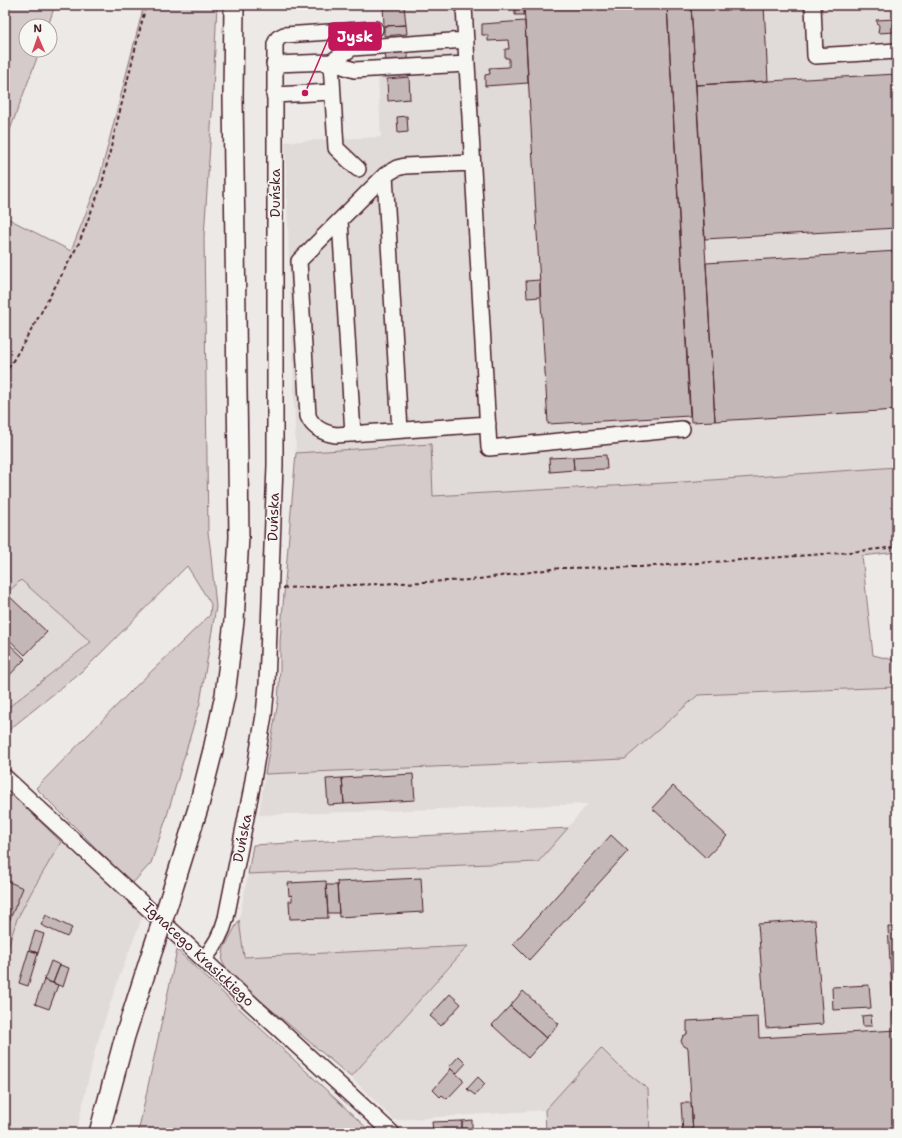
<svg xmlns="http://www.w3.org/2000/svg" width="902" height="1138" font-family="'Shantell Sans',sans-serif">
  <rect width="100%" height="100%" fill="#ece9e6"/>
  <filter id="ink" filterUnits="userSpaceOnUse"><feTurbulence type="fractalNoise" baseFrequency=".025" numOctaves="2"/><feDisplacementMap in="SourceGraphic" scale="8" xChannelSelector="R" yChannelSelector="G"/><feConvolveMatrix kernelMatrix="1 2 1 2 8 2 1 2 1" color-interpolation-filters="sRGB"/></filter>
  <g filter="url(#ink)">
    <path fill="#e0dad8" d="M393,5H897V467L683,482L433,496L431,444L296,453L285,142L381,137L378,75L398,74Z
      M21,580L92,642L5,710V595Z
      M897,687V1133H650L648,1089L620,1067L601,1049L545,1110L394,1120L351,1077L468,947L243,957L239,920L248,874L538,862L588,804L259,815L265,774L625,759L698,695Z
      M61,842L143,915L120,975L96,1046L76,1133H5V957L17,919L32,891Z"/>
    <path fill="#d4cbca" stroke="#8f757a" d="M5,5H55L48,26H26V50H40L5,143Z
      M144,5H217L212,113L204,237L208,533L210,546L216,607L200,703L166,819L151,863L132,884L36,788L131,691L210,615L211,604L187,566L87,667L5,733V710L91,642L21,580L5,595V217L71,251L99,180Z
      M431,444L433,496L683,482L897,467V552L862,556L873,655L894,660L896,687L698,695L625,759L265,774L278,702L280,669V641L296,453Z
      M5,789L9,791L61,842L32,891L17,919L5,957Z
      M568,828L538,862L248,874L253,845Z
      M239,920L244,957L468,946L351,1077L228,973L222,961L224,948Z
      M177,950L372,1133H138Z
      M601,1048L620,1067L648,1089L650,1133H546L545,1110Z"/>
    <path fill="#c4b7b7" stroke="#4a1f2b" d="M383,5H404L406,25L384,26Z
      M524,5H667L690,416L548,424Z
      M667,5H691L715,421L691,422Z
      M691,5H764L768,81L696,85Z
      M524,8V15H515V9Z
      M896,19L893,25L895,32L878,33L879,26L876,20Z
      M525,21L528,83L485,86V75L490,74L489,68L509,67V58H505V49H509L508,40L488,41V35H482V24Z
      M406,25L407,34L384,36V26Z
      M408,52V60L386,61L385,53Z
      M897,74V228L705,239L696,85Z
      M409,77L410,99L388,101L387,79Z
      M407,116L408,132L398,133L397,117Z
      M897,251V410L715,421L706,263Z
      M540,280V297L527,298L526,281Z
      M606,455L607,469L574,470L573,457Z
      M573,457L574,470L550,472L549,458Z
      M10,597L47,632L25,655L5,636V603Z
      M5,640L25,659L5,680Z
      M413,774L415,800L344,804L342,778Z
      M342,778L344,804L328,805L326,779Z
      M673,786L727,836L706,858L652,808Z
      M611,835L628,851L529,960L513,944Z
      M421,878L423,912L339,917L337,881L338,882Z
      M5,880L23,888L5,931Z
      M326,881L328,918L290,919L289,901H292V895L289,896L288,883Z
      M326,885H337L339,913H328Z
      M46,915L72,928L67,937L41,925Z
      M815,920L823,1024L766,1028L758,924Z
      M888,927H897V1030H894Z
      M35,931L44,934L38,953L29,950Z
      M29,950L38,953L28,986L19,983Z
      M51,961L60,965L53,983L44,980Z
      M60,965L69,968L63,987L53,983Z
      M44,980L58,985L49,1009L35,1004Z
      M869,985L871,1008L833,1010L832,987Z
      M523,991L559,1024L546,1038L510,1006Z
      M450,994L461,1004L441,1026L430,1016Z
      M510,1006L546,1038L528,1058L492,1025Z
      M871,1015L872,1026H863L862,1016Z
      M758,1017L759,1038L897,1030V1133H693L688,1048L684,1046L681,1041L683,1036L687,1034V1021Z
      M459,1056L466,1063L456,1074L449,1067Z
      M451,1069L464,1081L447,1099L442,1095L440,1097L433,1090Z
      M478,1077L485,1084L475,1095L467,1089Z
      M681,1103H691L693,1133H683Z
      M472,1120V1128L462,1129V1121Z
      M462,1121V1130L433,1132L432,1122Z"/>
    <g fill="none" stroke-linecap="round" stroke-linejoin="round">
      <g stroke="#4a1f2b" stroke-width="18">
        <path id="minor" d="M813,5L815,56L897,51
          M331,62L354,70L467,64L464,5
          M331,62L352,48L466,40
          M274,64L331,62L336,148L358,169
          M467,64L489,448L682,429
          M274,95L332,92
          M472,163L405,166L397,168L385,175L299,261L308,416C313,428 323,433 336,435L488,424
          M385,175L400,430
          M340,220L353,434
          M5,777L392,1133
          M204,959C215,946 222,934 226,918L251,792L264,715L267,684L275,465V44L278,38L284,35L375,29"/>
      </g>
      <g stroke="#4a1f2b" stroke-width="22">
        <path id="major" d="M170,898L199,805L213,750L225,695L234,621L239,537L233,96L234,5
          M99,1133L125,1036L153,949"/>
      </g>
      <path stroke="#4a1f2b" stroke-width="2" stroke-dasharray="4 3" stroke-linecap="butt" d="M5,374L32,329L79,243L102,184L146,5
        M283,588L471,580L560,568L640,567L840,553L897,547"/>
      <use href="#minor" stroke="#f6f6f2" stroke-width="15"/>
      <use href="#major" stroke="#f6f6f2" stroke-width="19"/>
      <g stroke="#4a1f2b" stroke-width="22" stroke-linecap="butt">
        <path id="major-bridge" d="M153,949L170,898"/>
      </g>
      <use href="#major-bridge" stroke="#f6f6f2" stroke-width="19"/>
    </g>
  </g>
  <g text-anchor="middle" stroke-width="3" stroke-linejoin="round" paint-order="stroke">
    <g font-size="14" fill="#4a1f2b" stroke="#f6f6f2">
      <text transform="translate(275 193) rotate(-90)" y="5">Duńska</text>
      <text transform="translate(273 517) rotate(-88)" y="5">Duńska</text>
      <text transform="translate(242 838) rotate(-79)" y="5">Duńska</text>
      <text transform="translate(199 954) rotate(43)" y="5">Ignacego Krasickiego</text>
    </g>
  </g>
  <path fill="none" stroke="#c2185b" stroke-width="1.5" d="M305 93L329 37"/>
  <circle fill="#c2185b" stroke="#f6f6f2" stroke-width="1.5" cx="305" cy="93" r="4"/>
  <rect fill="#c2185b" stroke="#c2185b" stroke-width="1.5" x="329" y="23" width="52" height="27" rx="4"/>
  <g font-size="15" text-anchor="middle" font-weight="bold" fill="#fff">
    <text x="355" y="42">Jysk</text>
  </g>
  <rect width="902" height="1138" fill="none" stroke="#f6f6f2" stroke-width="20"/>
  <rect x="10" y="10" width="882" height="1118" fill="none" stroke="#4a1f2b" stroke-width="1.5" filter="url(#ink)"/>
  <g transform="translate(38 38) rotate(358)"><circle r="19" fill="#f6f6f2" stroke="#b1a0a2"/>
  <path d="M0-3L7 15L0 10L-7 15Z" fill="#d1495b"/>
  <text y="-6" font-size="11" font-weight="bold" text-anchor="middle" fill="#4a1f2b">N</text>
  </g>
</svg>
